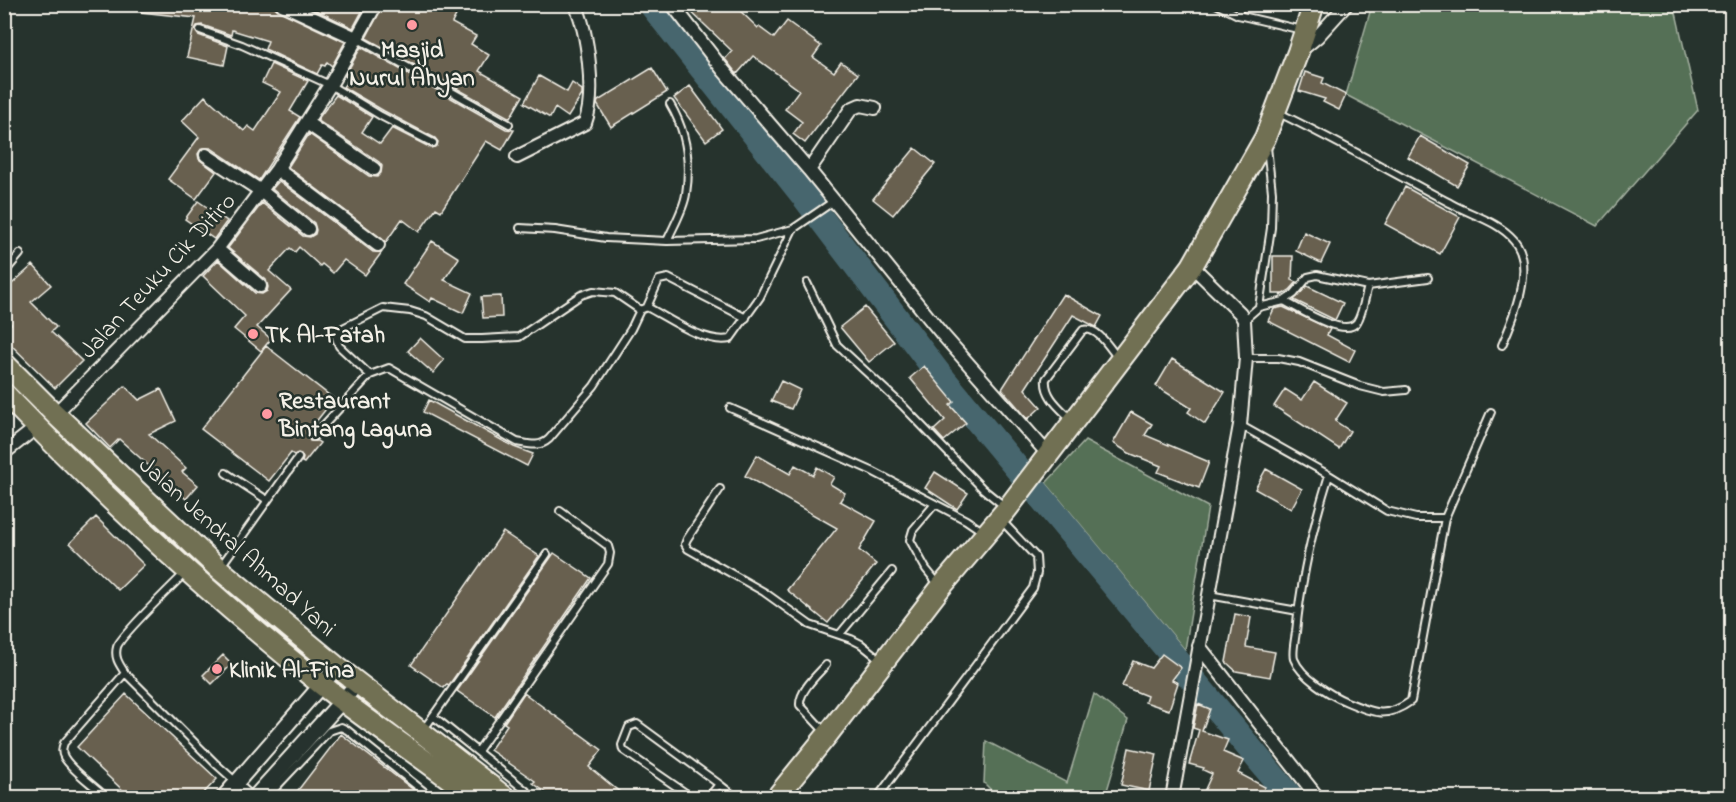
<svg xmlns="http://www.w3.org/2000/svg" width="1736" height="802" font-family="'Indie Flower',sans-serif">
  <rect width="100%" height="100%" fill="#26332d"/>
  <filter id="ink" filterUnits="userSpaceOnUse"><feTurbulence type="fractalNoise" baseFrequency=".0167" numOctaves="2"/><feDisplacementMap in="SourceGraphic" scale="12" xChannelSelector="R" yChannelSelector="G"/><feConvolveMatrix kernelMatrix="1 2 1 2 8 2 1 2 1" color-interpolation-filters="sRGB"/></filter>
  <g filter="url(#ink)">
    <path fill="#557057" stroke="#a4b0a0" stroke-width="1.5" d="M1674,4L1698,110L1597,226L1346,95L1372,5Z
      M1085,441L1208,507L1185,650L1046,483Z
      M1094,694L1128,720L1105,797H998L984,783L986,741L1067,783Z"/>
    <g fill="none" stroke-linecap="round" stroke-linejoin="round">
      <path stroke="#47666e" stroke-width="26" d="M651,4L803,195L938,373L1291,798"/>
    </g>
    <path fill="#676050" stroke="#f4f1e8" stroke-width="1.5" d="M142,4H272L279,11L345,42L332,66L327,62L325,66L322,65L317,74L265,49L268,41L232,30L231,35L202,25L197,26L195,30L198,35L228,46L224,65L187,57L196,18L141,12Z
      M303,4H366L353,28Z
      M384,4H462L452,23L476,36L471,44L489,55L479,71L523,96L510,118L366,38Z
      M683,4H733L758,28L759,27L774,38L787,21L821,46L813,57L834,72L841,62L858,74L805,143L793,134L802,122L785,109L799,90L753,56L737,74L725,59L732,51Z
      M361,47L506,129L514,130L502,150L486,141L441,211L436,208L419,232L402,219L386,242L288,167L309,134L369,176L377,177L381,173L382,166L379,162L317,120L336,95L372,117L362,132L380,144L392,128L431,148L437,146L438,142L435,138L384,111L343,87L349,79L345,76Z
      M271,64L308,81L290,111L300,117L259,180L211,148H202L198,154L199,159L216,172L196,199L168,179L199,137L182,121L205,96L244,131L248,126L255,131L281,92L262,83Z
      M652,68L667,92L611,127L597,104L598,101Z
      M1305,72L1324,78L1322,83L1346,95L1339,110L1323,102L1325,99L1299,91Z
      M539,76L567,92L572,83L582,90V95L568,117L555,108L550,118L524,103Z
      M690,86L722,129L706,141L674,98Z
      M1420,136L1470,165L1457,186L1408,157Z
      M915,148L935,164L893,215L873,199Z
      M279,181L373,252H382L365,275L344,260L333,273L322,264L320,266L299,247L295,252L290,248L269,271L291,290L257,327L271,339L261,351L234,329L245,316L203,276L218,260L255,293L262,294L267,291L268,287L266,280L228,248L262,203L303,236L310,237L315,234L316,230L314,223L272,189Z
      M1405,187L1460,217L1440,254L1385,224Z
      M198,201L227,221L214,239L185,219Z
      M1304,232L1330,244L1321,263L1296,251Z
      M432,241L459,258L444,280L472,293L463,313L432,298L430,302L403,284Z
      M1273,256H1293L1292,280L1297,282L1290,290L1280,296L1282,294H1273Z
      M33,265L51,285L31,302L56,327L51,332L82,361L55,388L4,338V330L11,324L4,317V291Z
      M1307,286L1343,303L1335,320L1294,300Z
      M1063,294L1102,316L1096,327L1073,315L1025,389L1041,407L1028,419L1002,389Z
      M501,296L502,317L483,318L481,297Z
      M865,307L894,342L869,362L840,327Z
      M1283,307L1330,329L1327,335L1355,350L1349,362L1268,321L1274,309Z
      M420,338L444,360L433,373L408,351Z
      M266,346L334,399L307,433L310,441H317L320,443L304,463L302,462L303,458L301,454L298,453L294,455L291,453L269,481L201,429Z
      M1172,359L1225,392L1205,424L1188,412L1191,408L1156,386Z
      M924,366L954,402L950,405L966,423L944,441L934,430L945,420L910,378Z
      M781,381L800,390L791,409L771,401Z
      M1314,382L1347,403L1335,421L1350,431L1339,449L1274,406L1285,389L1302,400Z
      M125,386L139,400L161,389L176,421L149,434L186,468L182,472L198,485L186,499L119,439L110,448L86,423Z
      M429,400L514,447L533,454L527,466L423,412Z
      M1131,412L1152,424L1145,435L1209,462L1199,488L1158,472L1161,466L1129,453L1113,443Z
      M757,455L790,474L795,465L813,475L817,467L834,477L830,484L845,493L840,501L876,521L859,550L876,564L828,623L787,590L837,528L745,476Z
      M1266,469L1302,489L1291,509L1255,489Z
      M935,472L968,493L957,509L925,488Z
      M96,517L144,565L118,590L70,543Z
      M503,532L539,556L449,685L447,684L444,688L411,665Z
      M554,553L591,578L495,717L457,691Z
      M1235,614L1251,617L1246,647L1275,652L1270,677L1236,671L1226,662Z
      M1162,654L1181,668L1172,680L1178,683L1169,710L1145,702L1147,696L1122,686L1133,661L1151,668Z
      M223,655L232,664L212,684L203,675Z
      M524,693L602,750L589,767L627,798L552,797L533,783L535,781L490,750L507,725L504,723Z
      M126,694L217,779L199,798H131L77,747Z
      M1198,704L1210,709L1202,731L1228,740L1223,752L1244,761L1238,773L1265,787L1259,798H1201L1212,774L1203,770L1204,768L1189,764L1199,730L1193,728Z
      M341,734L411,788L423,798H292Z
      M1129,748L1157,754L1149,791L1121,785Z"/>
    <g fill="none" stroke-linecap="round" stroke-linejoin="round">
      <g stroke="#f4f1e8" stroke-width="10">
        <path id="service" d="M1216,4L1238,15
          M1241,4L1238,15L1302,30
          M200,30L242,45L330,85L381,116L433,143
          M358,39L509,124
          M1279,113C1337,141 1393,173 1450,203C1471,215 1498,221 1514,240C1536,266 1514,318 1502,345
          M520,228L555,230L606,238L667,241L756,239L793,229L834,201
          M667,241C673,227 684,209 686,194C691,162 686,131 670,104
          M4,273L20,254
          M807,283L837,345L902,405L983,489L1004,506
          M1284,301C1298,308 1345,339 1357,322C1363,313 1365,296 1368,286
          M647,307L659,280L668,278L746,318
          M1259,307L1284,301L1294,294L1308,277L1317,275L1368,286L1428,278
          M1244,320L1259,307L1271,228L1272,192L1267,147
          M1246,358H1278L1299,362L1360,386L1384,392L1406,390
          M370,375L339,346L336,338L341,329L383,308L410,311L426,316L465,339H482L519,337L581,295L593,291L615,293L640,310
          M730,408L872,471L966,520L985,533
          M1071,419C1060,408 1044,396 1046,379L1083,330C1097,326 1109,347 1117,357
          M1240,425L1329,475L1387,511L1416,518H1445
          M313,437L370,375L389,368L517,442C529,444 539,448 549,439L594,386L631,329L640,310L647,307C670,319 704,344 730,339L760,297L793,229
          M226,473L267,500
          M1329,475C1313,526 1301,579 1296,632C1295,640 1292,652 1294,659C1301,677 1330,695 1347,702C1374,713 1386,719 1411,701L1445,518L1491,412
          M720,489L687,539L685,544L688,549L764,592L810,625L851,639L861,644L882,661
          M935,504L913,530L910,540L926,569L939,585
          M221,566L298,458
          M1209,595L1298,611
          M840,634L892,571
          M125,673C120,665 114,658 117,647C120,636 174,584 186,572
          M433,716L535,798
          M424,729L547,554
          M825,732L800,705C799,691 817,675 826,665
          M478,751L608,564L610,553L608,546L560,511
          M107,798C95,786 72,771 64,757C61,752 62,748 64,743L125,673L216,764L254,798
          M266,798L329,731L341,727L347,730L432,798
          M441,798L451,784
          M693,798L623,750L622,745L629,727L637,724L719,784
          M708,798L719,784L737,798
          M877,798L1033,588L1037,573L1036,557L1002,521"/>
      </g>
      <g stroke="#f4f1e8" stroke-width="16">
        <path id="minor" d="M282,4L358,39
          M672,4L724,71L809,170L942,334L1048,454
          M1301,50L1318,36L1347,4
          M307,123L374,169
          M206,155L261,191L308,229
          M517,157L585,123C596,95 588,32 575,4
          M277,169L378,245
          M809,170L851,109L860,105L875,108
          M217,249L260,286
          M55,414L217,249L277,169L333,80L376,4
          M4,453L37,427
          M1199,646L1318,798
          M1172,798L1240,425L1246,358L1244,320L1240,313L1192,266"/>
      </g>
      <g stroke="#f4f1e8" stroke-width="18">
        <path id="tertiary" d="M223,798L337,667
          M254,798L358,683"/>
      </g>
      <g stroke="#f4f1e8" stroke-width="24">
        <path id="trunk" d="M4,363L55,414L219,569L337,667L506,798
          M4,393C104,497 209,595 322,685C371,724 425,759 475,798
          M776,798L828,734L941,587L1007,509L1192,266L1265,138L1298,52L1314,4"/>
      </g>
      <use href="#service" stroke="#26332d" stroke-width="6"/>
      <use href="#minor" stroke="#26332d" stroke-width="12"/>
      <use href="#tertiary" stroke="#26332d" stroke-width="14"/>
      <use href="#trunk" stroke="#716f52" stroke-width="20"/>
    </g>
  </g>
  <g fill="#ff9aa2" stroke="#26332d" stroke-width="2">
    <circle cx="412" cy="25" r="6"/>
    <circle cx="253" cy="334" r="6"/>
    <circle cx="267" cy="414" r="6"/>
    <circle cx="217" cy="669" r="6"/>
  </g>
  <g text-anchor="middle" stroke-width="5" stroke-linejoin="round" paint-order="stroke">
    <g font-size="24" font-weight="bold" fill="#f4f1e8" stroke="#26332d" text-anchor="start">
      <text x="412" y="57" text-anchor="middle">Masjid<tspan x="412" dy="28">Nurul Ahyan</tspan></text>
      <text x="265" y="342">TK Al-Fatah</text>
      <text x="279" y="408">Restaurant<tspan x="279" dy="28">Bintang Laguna</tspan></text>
      <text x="229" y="677">Klinik Al-Fina</text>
    </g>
    <g font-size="24" fill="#f4f1e8" stroke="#26332d">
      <text transform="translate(157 275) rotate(-47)" y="8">Jalan Teuku Cik Ditiro</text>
      <text transform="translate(238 546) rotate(42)" y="8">Jalan Jendral Ahmad Yani</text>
    </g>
  </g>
  <rect width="1736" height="802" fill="none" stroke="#26332d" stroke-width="24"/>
  <rect x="12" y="12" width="1712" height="778" fill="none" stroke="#f4f1e8" stroke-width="2" filter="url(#ink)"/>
</svg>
